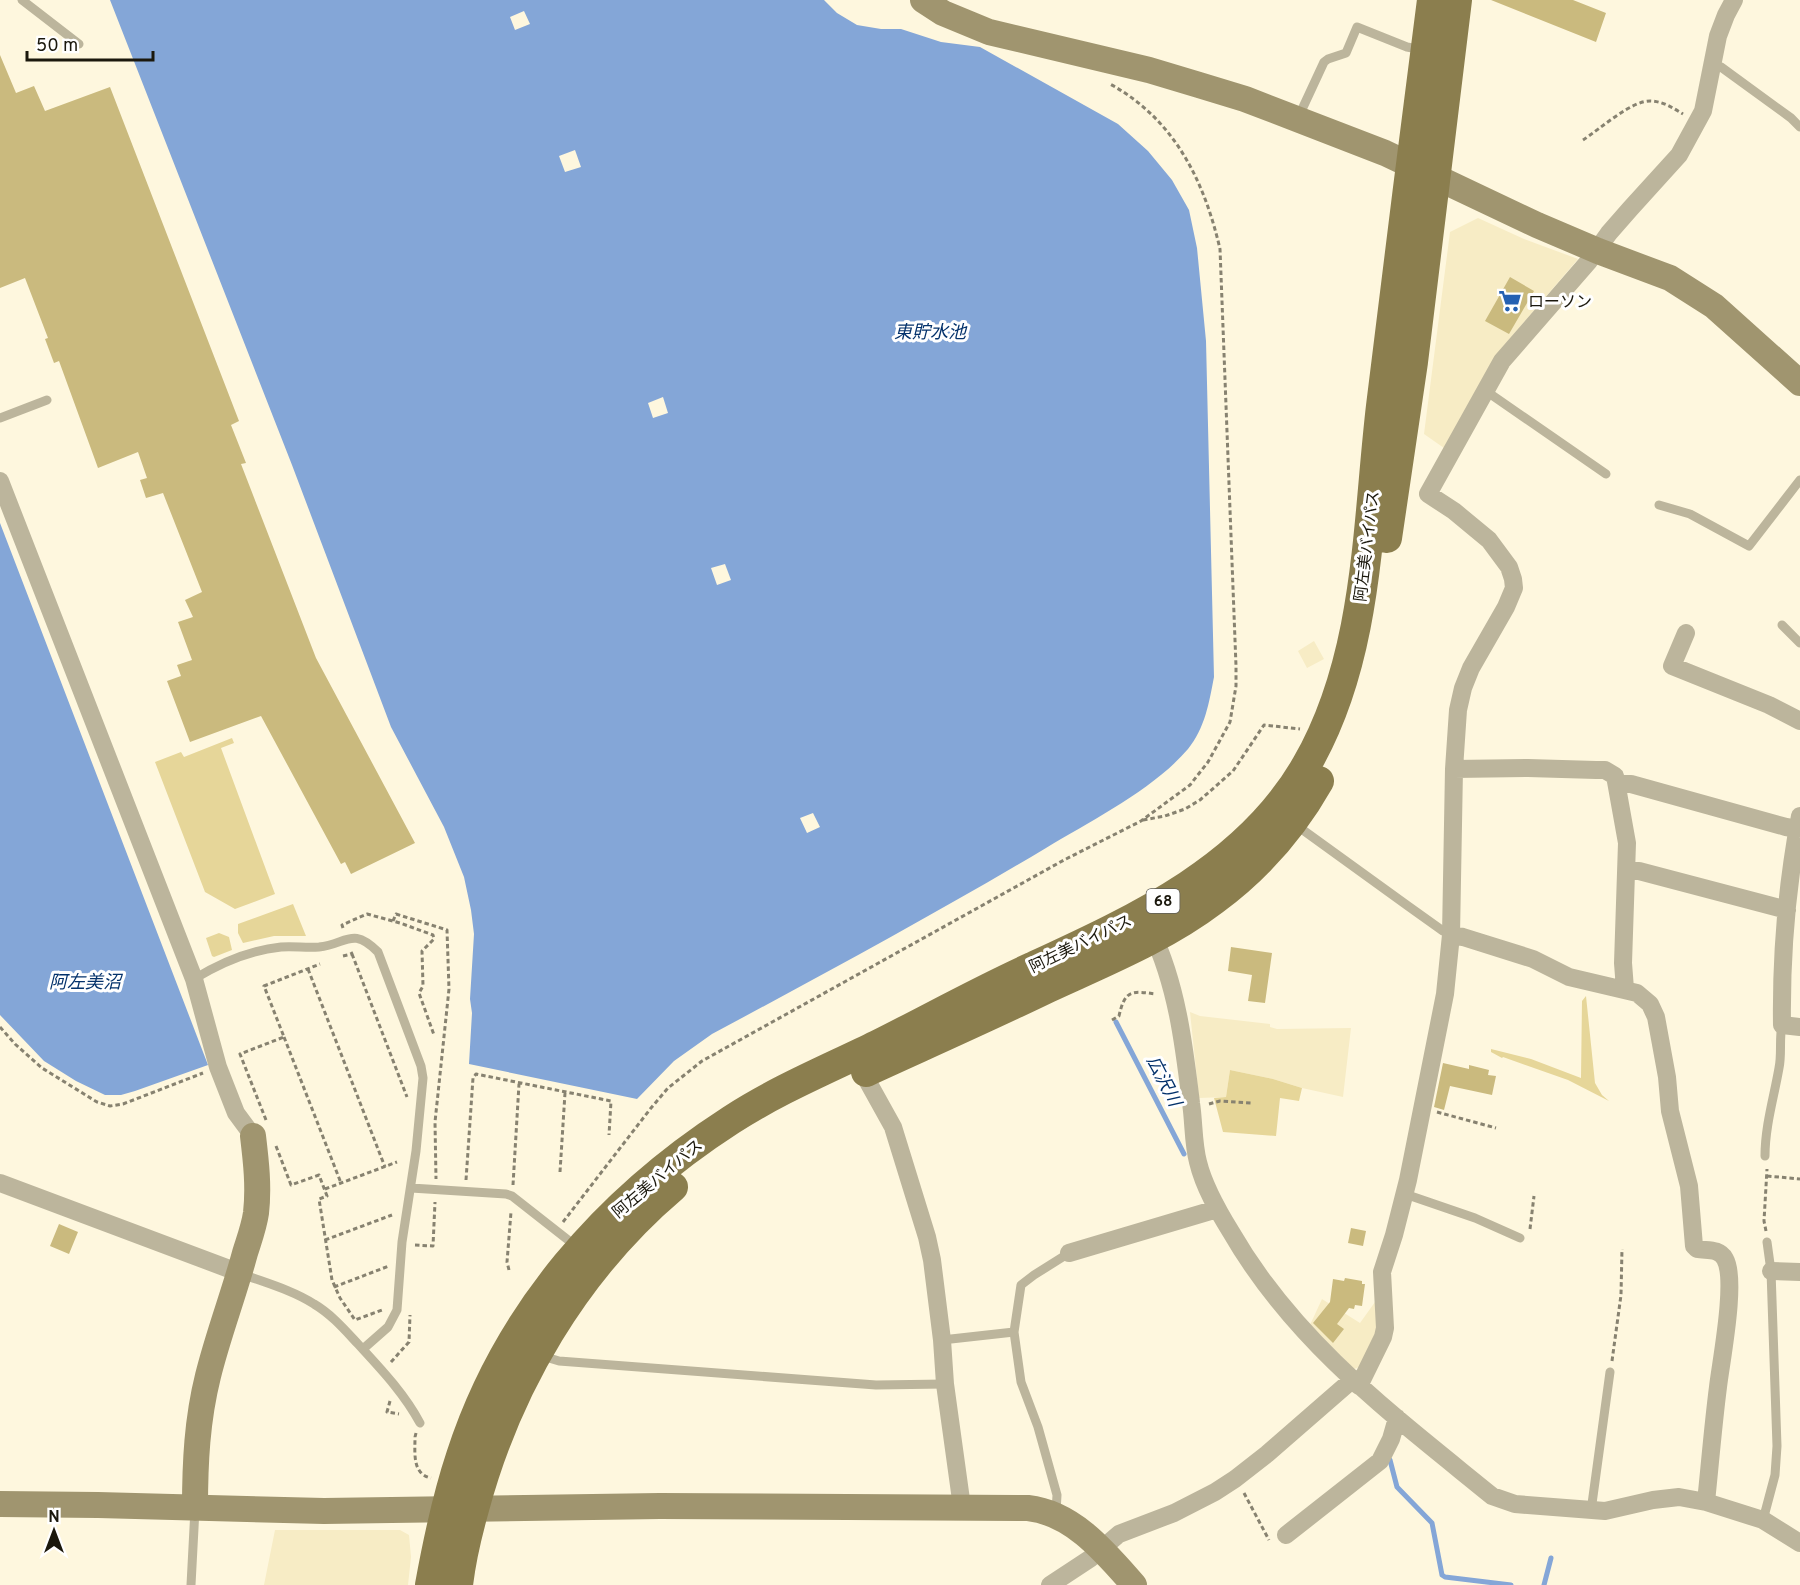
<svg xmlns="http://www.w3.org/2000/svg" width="1800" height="1585" font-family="Overpass,'Noto Sans JP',sans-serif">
  <rect width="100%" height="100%" fill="#fef7de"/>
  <path fill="#f7ecc5" d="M1478,218L1524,239L1578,259L1501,349L1444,448L1424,434L1450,232Z
    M1314,641L1324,659L1307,668L1298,651Z
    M1190,1012L1200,1016L1270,1024V1027L1277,1029L1351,1028L1343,1097L1302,1088L1273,1079L1230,1070L1226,1097L1199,1098Z
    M1322,1299L1360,1323L1375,1302L1381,1328L1362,1366L1354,1369L1310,1325Z
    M275,1530H400L409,1535L411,1557L408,1585H264Z"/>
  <path fill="#e6d699" d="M232,738L234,743L221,748L275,894L235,909L205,892L155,762L181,752L184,757Z
    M293,904L306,936H274L243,943L238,933V924Z
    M219,933L229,937L232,950L214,957L212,956L206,938Z
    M1586,996L1595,1083L1602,1095L1609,1101L1568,1080L1503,1057L1502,1058L1491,1052V1049L1531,1059L1581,1078L1582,1001Z
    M1230,1070L1273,1079L1302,1088L1299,1101L1280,1098L1276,1136L1223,1132L1214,1098L1226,1097Z"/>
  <path fill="#84a6d7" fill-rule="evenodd" d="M110,0H824L837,13L857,25L881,29H901L941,42L980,47L1118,124L1148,151L1172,180L1189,210L1197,248L1206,341L1214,677C1209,703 1205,728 1188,749C1153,790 1092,820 1046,848C937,913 824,974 712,1034L674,1061L637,1099L469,1064L472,1013L470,999L474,934L471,910L464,877L444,827L391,727L292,465ZM524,11L530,24L515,30L510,17ZM575,150L581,167L565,172L559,156ZM663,397L668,413L653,418L648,403ZM725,564L731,580L717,585L711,568ZM813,813L820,827L807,833L800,818Z
    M0,523L208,1065L135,1091L121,1095H105L76,1081L44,1061L0,1015Z"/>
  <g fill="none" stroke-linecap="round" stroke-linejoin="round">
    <path stroke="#84a6d7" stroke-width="5" d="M1116,1022L1184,1154
      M1390,1460L1397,1487L1432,1523L1442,1575L1445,1577L1511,1585
      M1544,1585L1551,1558"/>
  </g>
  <path fill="#caba7e" d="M1491,0H1573L1606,13L1596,42Z
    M0,55L16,93L34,86L45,111L110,87L239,421L231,425L246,463L241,464L316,658L415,843L351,874L345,862L341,864L261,716L190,742L167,681L181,676L177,665L192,660L178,622L193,617L185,600L202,592L163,493L146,498L140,480L147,478L138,452L98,468L59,361L54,363L45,339L48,338L25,278L0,288Z
    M1510,277L1534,291L1509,334L1485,321Z
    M1231,947L1272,953L1265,1003L1248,1001L1252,975L1228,971Z
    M1443,1063L1469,1069V1065L1489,1070L1488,1075L1496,1076L1492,1095L1450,1086L1444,1110L1434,1107Z
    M59,1224L78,1232L69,1254L50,1246Z
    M1351,1228L1366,1231L1363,1246L1348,1243Z
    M1345,1278L1362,1281V1284H1365L1362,1306L1355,1305L1354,1309L1349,1308L1337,1324L1344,1329L1333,1343L1313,1323L1330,1302L1333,1279L1344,1281Z"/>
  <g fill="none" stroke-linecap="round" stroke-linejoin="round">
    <path stroke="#878270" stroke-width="3" stroke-dasharray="4.5 3" stroke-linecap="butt" d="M1583,140C1600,129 1633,99 1652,101C1664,102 1673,108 1683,114
      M1143,820L1165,816L1185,809L1200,800L1233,771L1264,725L1300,729
      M393,921L396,914L447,930L449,989L435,1122L436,1179
      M343,928L342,925L367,914L400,923L433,935L434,939L422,951L423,986L419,993L434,1035
      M352,954L407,1097
      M343,956L352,954L351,952
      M308,969L385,1167
      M1112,1020L1119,1016C1125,989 1132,991 1156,994
      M0,1027L15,1044L42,1068L97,1102L110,1106L123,1104L203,1073
      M284,1037L341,1183
      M1209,1104L1220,1101L1252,1103
      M1437,1112L1496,1128
      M266,1120L240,1054L284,1037L264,986L320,964
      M276,1146L291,1185L319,1175L327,1196L319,1199L332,1280L340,1298L355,1320L382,1310
      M560,1172L565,1093
      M1767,1176L1800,1179
      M466,1180L473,1078L476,1074L611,1101L609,1135
      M513,1185L519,1084
      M325,1189L397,1162
      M563,1222L651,1108L668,1088L702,1061L1064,860L1141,821L1190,785L1208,762L1230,722L1236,686V666L1220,249C1204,180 1174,119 1110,84
      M1530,1229L1534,1196
      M1766,1231L1764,1221L1767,1169
      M325,1240L392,1215
      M415,1245L433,1246L435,1202
      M509,1270L507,1262L511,1212
      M334,1287L389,1266
      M1612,1361L1621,1295L1622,1249
      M391,1362L409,1342L410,1315
      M390,1401L387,1412L399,1414
      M416,1433L415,1437C415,1453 412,1474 431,1478
      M1244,1493L1269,1540"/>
    <path stroke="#bcb59c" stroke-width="9" d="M22,0L79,44
      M1713,64L1721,67L1791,118L1800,127
      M1298,118L1324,62L1328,59L1346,53L1357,27L1407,47L1423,50
      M1486,391L1606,474
      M0,418L47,400
      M1659,505L1690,514L1749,546L1800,480
      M1782,625L1800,643
      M1296,825L1408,906L1443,931L1451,935
      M194,979C220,963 251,950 281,947C294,946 306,948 319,947C347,944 352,926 378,952L421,1066L423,1078L416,1151L402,1242L397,1310L388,1327L363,1349
      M1765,1156C1765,1126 1774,1097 1779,1068C1782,1054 1779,1039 1782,1025
      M411,1188L506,1194L512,1196L577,1247
      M1405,1194L1475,1218L1520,1238
      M242,1274C266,1283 292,1290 314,1304C331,1314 344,1329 358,1344C380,1368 404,1393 420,1423
      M942,1340L1014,1332
      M542,1354L549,1358L559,1361L876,1385L945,1384
      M1591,1511L1610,1372
      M1056,1512L1057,1495L1038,1427L1021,1382L1014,1332L1021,1285L1034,1275L1069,1253
      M1763,1520L1775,1475L1777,1446L1771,1271L1767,1242
      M191,1585L195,1509"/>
    <path stroke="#bcb59c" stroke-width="18" d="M0,481L194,979L218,1067L236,1113L253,1136
      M1686,633L1672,666L1769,705L1800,721
      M1454,769L1528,768L1596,770H1605L1615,776L1627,843L1623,963L1625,989
      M1617,784H1631L1786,827L1798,829
      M1800,816C1787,885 1781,956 1782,1025L1800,1027
      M1627,871H1639L1787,910
      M1151,931C1177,985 1184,1045 1191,1103C1194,1123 1193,1143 1198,1162C1204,1187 1218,1211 1231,1232C1295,1343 1394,1416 1492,1496L1515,1504L1605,1511L1653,1500L1679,1497L1706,1502L1763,1520L1800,1543
      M1451,935L1463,937L1533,959L1569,977L1637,993L1650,1004L1656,1017L1667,1077L1670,1111L1689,1186L1694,1246L1697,1249C1707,1251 1719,1248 1725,1259C1737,1280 1721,1361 1718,1387C1713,1426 1710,1464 1706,1502
      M863,1073L893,1127L927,1237L932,1260L942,1340L945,1384L962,1507
      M0,1183L240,1273
      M1069,1253L1217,1209
      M1771,1271L1800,1272
      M1359,1386L1383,1337L1385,1328L1382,1272L1394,1235L1408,1180L1445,994L1451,935L1454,769L1458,710L1463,688L1471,668L1506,607L1514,588L1513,579L1509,567L1489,540L1454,511L1428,494L1502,361L1589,261L1609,233L1630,209L1679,155L1703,111L1718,36L1726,15L1734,0
      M1286,1535L1380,1461L1391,1439L1397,1418
      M1050,1585L1091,1558L1119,1534L1174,1513L1215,1492L1235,1479L1267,1454L1352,1380"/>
    <path stroke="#a0956f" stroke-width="26" d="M923,0L943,13L989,32L1149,70L1199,85L1245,99L1385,153L1537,225L1598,251L1670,278L1714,306L1800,383
      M0,1504L98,1505L324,1511L660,1506L1028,1508C1073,1513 1105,1552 1134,1585
      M195,1508C195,1463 197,1420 208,1376C218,1335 234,1294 245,1253C249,1240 254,1227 256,1213C259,1187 256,1161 253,1136"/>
    <path stroke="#8b7e4e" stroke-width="30" d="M1387,538L1413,362L1457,0
      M866,1072C927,1044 988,1017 1048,988C1104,962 1164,938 1214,900C1256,869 1293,827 1319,781
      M430,1585C438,1541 447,1498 461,1456C507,1313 607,1200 731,1120C777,1090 828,1069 877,1045C929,1019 979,991 1032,967C1136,919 1248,868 1307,764C1369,656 1367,526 1381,406C1397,271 1415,135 1432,0
      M458,1585C461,1559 467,1534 474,1509C507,1386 575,1270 673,1187"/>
  </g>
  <defs>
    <g id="supermarket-bare" transform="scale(1.8)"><path d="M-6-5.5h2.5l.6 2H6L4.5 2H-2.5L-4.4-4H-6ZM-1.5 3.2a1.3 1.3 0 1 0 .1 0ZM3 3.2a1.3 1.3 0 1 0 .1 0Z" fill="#2460b2" stroke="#fff" stroke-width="2.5" paint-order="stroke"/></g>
  </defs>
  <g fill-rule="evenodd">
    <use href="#supermarket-bare" x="1510" y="301"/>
  </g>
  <g text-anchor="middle" stroke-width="6" stroke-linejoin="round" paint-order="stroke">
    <rect fill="#fff" stroke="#5f5d56" stroke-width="1.5" x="1146.5" y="889" width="33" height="24" rx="4.5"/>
    <g font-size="15" font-weight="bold" fill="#1b180d">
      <text x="1163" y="906">68</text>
    </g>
    <g font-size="16" fill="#1b180d" stroke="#fff" text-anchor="start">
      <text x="1528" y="307">ローソン</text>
    </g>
    <g font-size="16" fill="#1b180d" stroke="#fff">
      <text transform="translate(1366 546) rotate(-83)" y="6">阿左美バイパス</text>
      <text transform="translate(1080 943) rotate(-26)" y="6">阿左美バイパス</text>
      <text transform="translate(657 1178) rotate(-40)" y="6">阿左美バイパス</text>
    </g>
    <g font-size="18" font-style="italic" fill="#04326b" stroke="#fff">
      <text x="930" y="338">東貯水池</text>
      <text x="85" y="988">阿左美沼</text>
      <text transform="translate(1164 1081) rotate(63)" y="6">広沢川</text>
    </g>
  </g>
  <g transform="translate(54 1531)" stroke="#ffffff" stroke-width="4.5" paint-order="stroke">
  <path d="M0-4.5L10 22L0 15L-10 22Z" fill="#1b180d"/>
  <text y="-9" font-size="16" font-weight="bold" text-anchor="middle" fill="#1b180d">N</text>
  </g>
  <path d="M27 51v9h126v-9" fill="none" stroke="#1b180d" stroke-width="3"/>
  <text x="36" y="51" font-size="18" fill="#1b180d" stroke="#ffffff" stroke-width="4.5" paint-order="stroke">50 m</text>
</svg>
